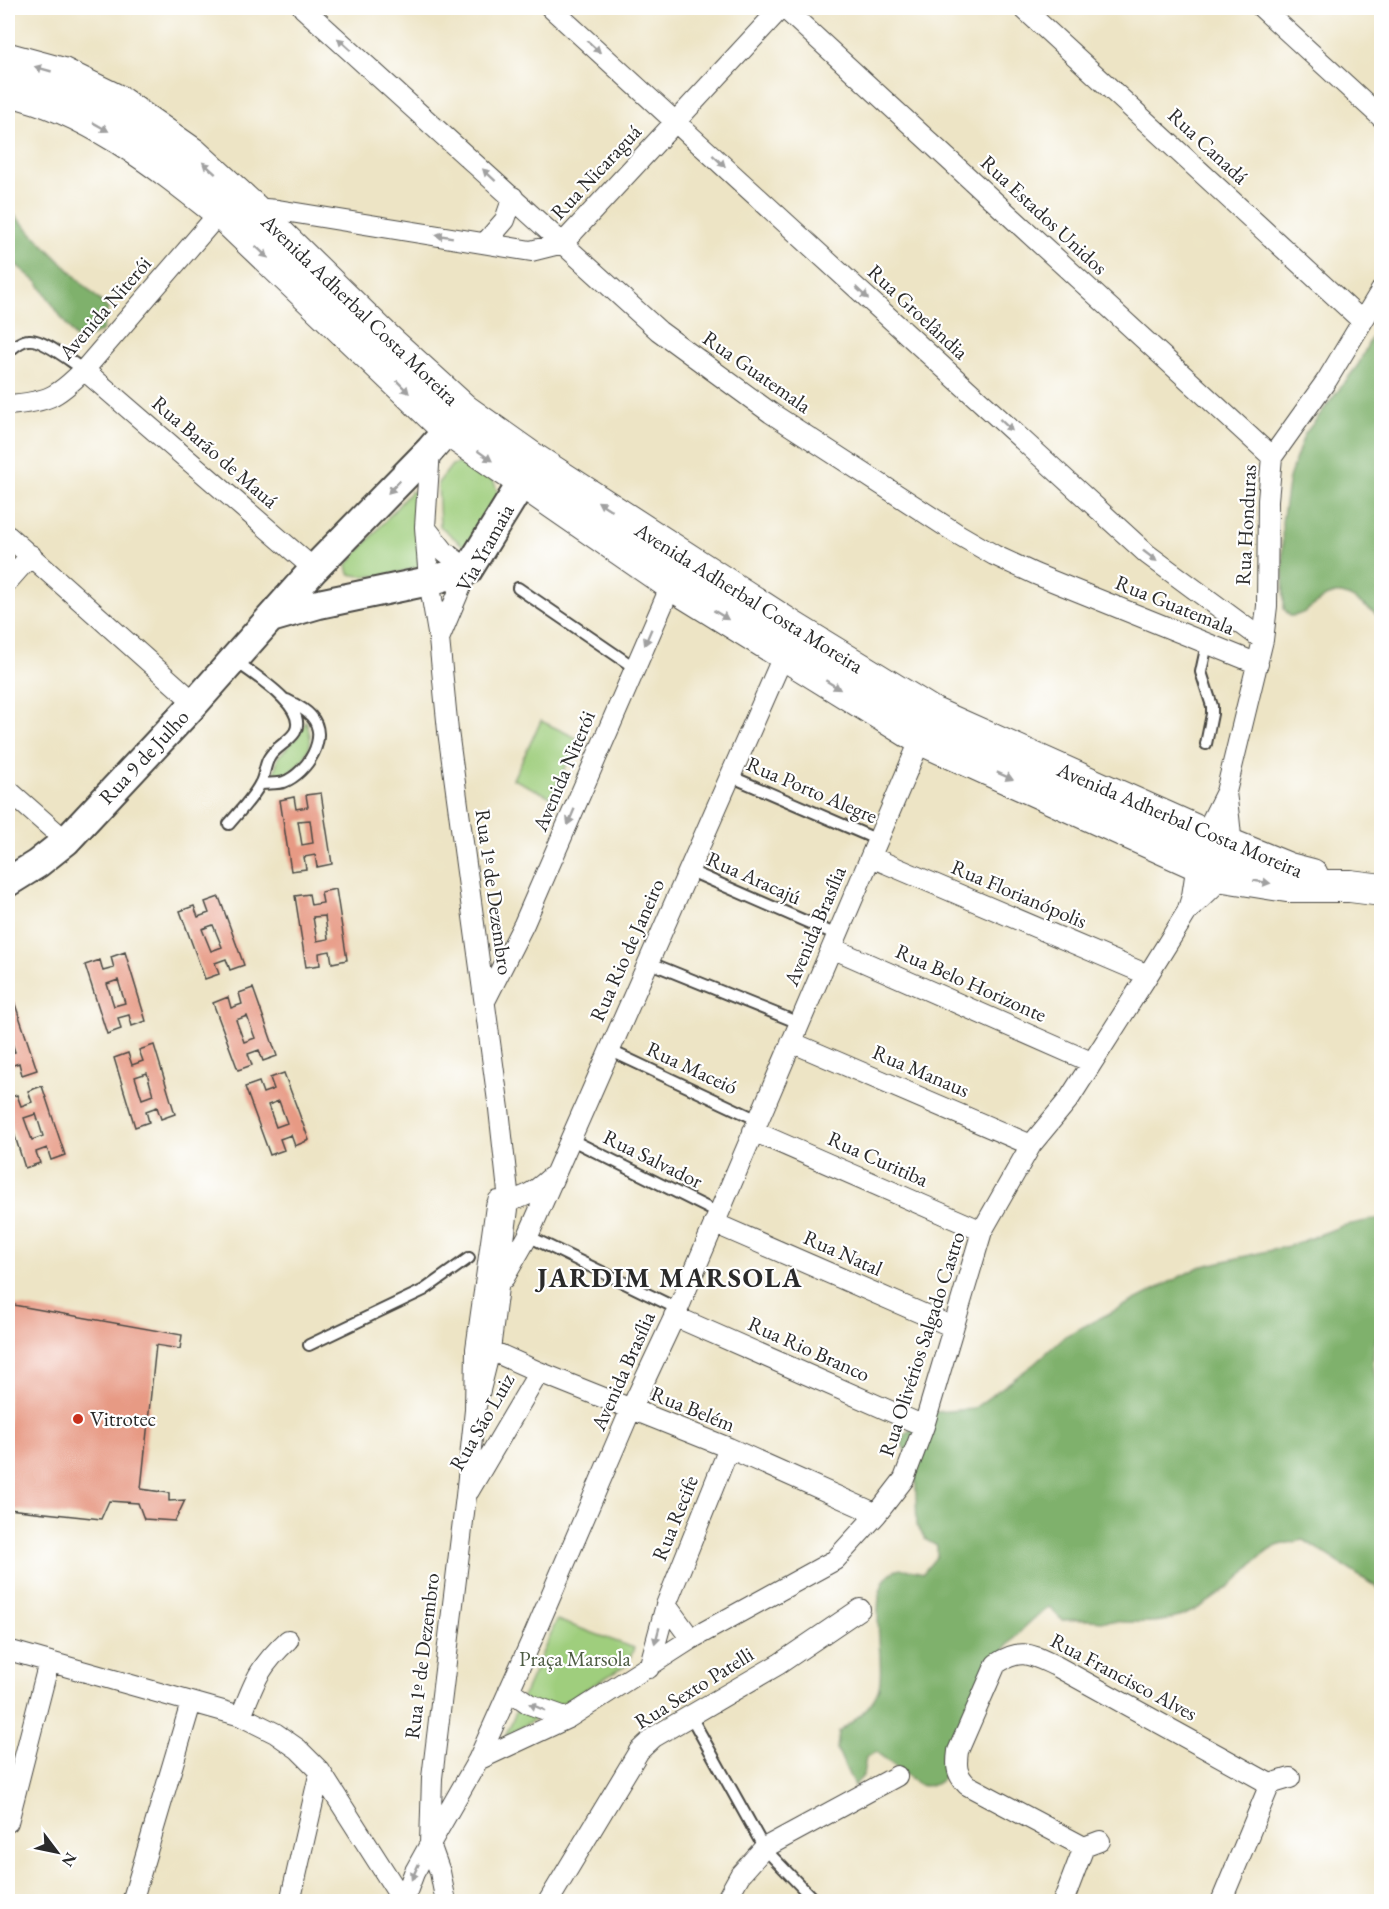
<svg xmlns="http://www.w3.org/2000/svg" width="1389" height="1909" font-family="'EB Garamond',serif">
  <rect width="100%" height="100%" fill="#fff"/>
  <filter id="ink" filterUnits="userSpaceOnUse"><feTurbulence type="fractalNoise" baseFrequency=".0167" numOctaves="2"/><feDisplacementMap in="SourceGraphic" scale="12" xChannelSelector="R" yChannelSelector="G"/><feConvolveMatrix kernelMatrix="1 2 1 2 8 2 1 2 1" color-interpolation-filters="sRGB"/></filter>
  <filter id="wash" filterUnits="userSpaceOnUse"><feTurbulence type="fractalNoise" baseFrequency=".008" numOctaves="4" result="noise"/><feDisplacementMap in="SourceGraphic" scale="24" xChannelSelector="R" yChannelSelector="G"/><feGaussianBlur stdDeviation="1.35" result="paint"/><feColorMatrix in="noise" values="0 0 0 0 0 0 0 0 0 0 0 0 0 0 0 0 0 1.4 0 .05"/><feComposite in="paint" operator="in"/></filter>
  <g filter="url(#wash)">
    <rect width="100%" height="100%" fill="#ede4c5"/>
    <path fill="#9fce7d" stroke="#657c54" stroke-width="1.5" d="M467,462L494,482L499,496L466,548L440,526L438,483L452,465Z
      M411,491L417,495L422,566C398,573 375,580 349,574L347,565Z
      M306,721C308,729 312,737 310,745C306,761 288,776 273,779L278,757L299,735Z
      M541,721L579,739L551,797L513,779Z
      M557,1620L634,1648L627,1665L505,1737Z"/>
    <path fill="#7fb16c" stroke="#556e4c" stroke-width="1.5" d="M8,209L108,309L102,331L78,342L38,283L8,258Z
      M1381,317V618C1371,611 1358,599 1345,595C1323,587 1311,617 1290,616L1284,609L1282,522L1289,478L1304,435L1358,365Z
      M1381,1218V1327C1370,1345 1371,1377 1382,1395L1381,1590L1304,1540C1295,1542 1285,1543 1277,1546C1261,1553 1250,1568 1238,1579C1227,1589 1207,1604 1193,1611C1154,1632 1104,1617 1062,1620L1049,1607C1034,1617 996,1651 996,1669C996,1674 998,1679 999,1684C989,1695 977,1707 968,1720C954,1742 955,1793 919,1785L876,1752L866,1757L863,1776L854,1786L837,1749L839,1732C853,1721 869,1710 877,1693C890,1667 859,1575 901,1569C907,1568 917,1572 923,1573L937,1556V1546L926,1540L917,1526L915,1465L902,1445L905,1434L935,1412L973,1409L1034,1364L1065,1336L1199,1267L1293,1245L1342,1226Z"/>
    <g id="blocks">
      <path fill="#e79a84" fill-rule="evenodd" d="M321,793L332,864L317,867L315,855L304,857L306,869L291,871L280,800L294,797L296,809L308,807L306,795ZM310,820L313,843L302,845L298,821Z
        M336,889L347,960L332,963L330,951L319,953L320,965L306,967L295,896L309,894L311,905L323,903L321,892ZM325,916L328,939L317,941L313,917Z
        M219,897L244,965L230,970L226,959L215,963L219,974L205,979L180,911L194,906L198,917L209,913L205,902ZM213,925L222,947L211,951L202,929Z
        M125,952L146,1021L132,1026L129,1015L118,1018L121,1029L107,1034L85,965L100,960L103,971L114,968L111,957ZM118,980L125,1003L114,1006L107,984Z
        M253,988L277,1056L263,1061L259,1050L248,1054L252,1065L238,1070L213,1003L228,997L231,1008L242,1004L239,993ZM247,1016L255,1038L244,1042L236,1020Z
        M14,1001L37,1070L22,1075L19,1063L8,1067V1054L15,1052L8,1030V1003Z
        M154,1045L175,1114L161,1119L157,1107L146,1111L149,1122L135,1127L114,1058L128,1053L132,1065L143,1061L139,1050ZM147,1073L153,1095L142,1099L135,1077Z
        M284,1073L309,1140L295,1146L291,1135L280,1139L284,1150L270,1155L245,1087L259,1082L263,1093L274,1089L270,1078ZM279,1101L287,1123L276,1127L268,1105Z
        M42,1086L65,1155L51,1160L47,1148L36,1152L40,1163L25,1168L8,1114V1098L17,1095L21,1106L32,1102L28,1091ZM36,1114L43,1136L32,1140L24,1118Z
        M8,1304L182,1335L180,1349L156,1345L141,1489L169,1493V1501L185,1500L175,1521L144,1519L138,1503L109,1501L101,1519L8,1509Z"/>
    </g>
  </g>
  <g filter="url(#ink)">
    <use href="#blocks" fill-opacity="0" stroke="#484742" stroke-width="1.5"/>
    <g fill="none" stroke-linecap="round" stroke-linejoin="round">
      <g stroke="#484742" stroke-width="14">
        <path id="service" d="M8,352C14,347 21,340 29,340C42,338 71,362 84,370
          M518,588L635,668
          M1206,744L1212,714V706L1201,672L1207,644
          M730,776L878,840
          M261,784C268,783 277,784 284,782C307,773 330,737 311,716C305,709 295,704 287,700
          M229,824C239,812 253,798 260,784C265,776 264,766 269,758C275,747 288,743 295,732C309,707 251,673 234,660
          M688,870L837,935
          M648,962L799,1023
          M609,1050L758,1120
          M570,1139L718,1213
          M528,1236L678,1309
          M309,1345L424,1290L469,1258
          M690,1715L764,1848L816,1902"/>
      </g>
      <g stroke="#484742" stroke-width="22">
        <path id="minor" d="M303,8L659,331L771,413L956,533L994,555L1035,574L1258,664
          M551,8L1147,554L1263,640
          M784,8L1272,457
          M1023,8L1361,320
          M1262,8L1382,118
          M252,208L278,210L531,251L563,243L781,8
          M485,243L505,220L513,197
          M84,370L314,569
          M8,405C47,402 56,398 84,370L220,212
          M430,450L425,527L429,581L439,639L448,731L499,1109L509,1201L490,1350L475,1410
          M425,527L444,551L468,570L439,639
          M8,536L195,703
          M8,581L31,555
          M8,790L66,841
          M871,857L1148,975
          M1189,910C1200,899 1213,888 1223,876C1238,859 1228,814 1226,792
          M832,948L1091,1062
          M485,1001L524,924L676,574
          M791,1042L1031,1145
          M753,1131L982,1231
          M498,1201C520,1202 535,1192 551,1177
          M714,1223L953,1327
          M504,1278L528,1236L788,645
          M674,1316L924,1426
          M488,1340L490,1350L539,1372L729,1448L877,1514
          M469,1491L539,1372
          M666,1605L691,1639
          M8,1650L241,1716L275,1733L298,1749L320,1771L403,1901
          M649,1668L666,1605L729,1448
          M509,1690L529,1704L568,1718
          M241,1716C255,1680 259,1667 288,1640
          M478,1760L568,1718L691,1639L835,1560L877,1514L904,1479L924,1426L982,1231L1031,1145L1069,1099L1148,975L1187,912L1192,896L1200,844L1226,792L1263,640L1267,606L1268,500L1272,457L1327,380L1382,289
          M8,1822L49,1662
          M1100,1841L1084,1847L967,1785C956,1774 956,1766 958,1751L996,1664C1021,1647 1032,1655 1056,1666L1270,1784L1290,1778
          M132,1902L191,1703
          M290,1902L320,1771
          M403,1902L414,1873L430,1844L478,1760L534,1635L631,1409L678,1309L925,729
          M446,1902L440,1872L430,1844L432,1778L466,1496L475,1410L476,1349L496,1206
          M548,1902L639,1751L654,1737L779,1664L860,1609
          M725,1902L740,1875L764,1848L897,1776
          M1063,1902L1084,1847
          M1221,1902L1270,1784"/>
      </g>
      <g stroke="#484742" stroke-width="32">
        <path id="secondary" d="M271,618L319,604L429,581L468,570L534,463
          M8,882L37,864L66,841L195,703L314,569L430,450L463,412"/>
      </g>
      <g stroke="#484742" stroke-width="34">
        <path id="primary" d="M8,59L63,74L116,100L193,154L252,208L385,338L464,410L536,461L795,629L932,713L1203,834L1289,869L1312,875
          M8,90C88,107 157,162 220,212L448,430L671,584L921,739L1224,876L1287,886H1350L1382,890"/>
      </g>
      <use href="#service" stroke="#fff" stroke-width="10"/>
      <use href="#minor" stroke="#fff" stroke-width="20"/>
      <use href="#secondary" stroke="#fff" stroke-width="28"/>
      <use href="#primary" stroke="#fff" stroke-width="32"/>
    </g>
    <defs><path id="oneway-solid" d="M-6-.8H1V-3.2L6.5 0L1 3.2V.8H-6Z" transform="scale(1.5)"/></defs>
    <g fill="#a0a0a0">
      <use href="#oneway-solid" transform="translate(344 44) rotate(-138)"/>
      <use href="#oneway-solid" transform="translate(594 47) rotate(42)"/>
      <use href="#oneway-solid" transform="translate(43 69) rotate(-164)"/>
      <use href="#oneway-solid" transform="translate(101 127) rotate(29)"/>
      <use href="#oneway-solid" transform="translate(719 161) rotate(43)"/>
      <use href="#oneway-solid" transform="translate(209 168) rotate(-138)"/>
      <use href="#oneway-solid" transform="translate(489 175) rotate(-137)"/>
      <use href="#oneway-solid" transform="translate(444 236) rotate(-171)"/>
      <use href="#oneway-solid" transform="translate(262 252) rotate(43)"/>
      <use href="#oneway-solid" transform="translate(862 293) rotate(43)"/>
      <use href="#oneway-solid" transform="translate(403 387) rotate(45)"/>
      <use href="#oneway-solid" transform="translate(1006 425) rotate(43)"/>
      <use href="#oneway-solid" transform="translate(485 456) rotate(35)"/>
      <use href="#oneway-solid" transform="translate(394 487) rotate(134)"/>
      <use href="#oneway-solid" transform="translate(605 506) rotate(-147)"/>
      <use href="#oneway-solid" transform="translate(1150 556) rotate(38)"/>
      <use href="#oneway-solid" transform="translate(721 615) rotate(32)"/>
      <use href="#oneway-solid" transform="translate(648 637) rotate(113)"/>
      <use href="#oneway-solid" transform="translate(833 685) rotate(32)"/>
      <use href="#oneway-solid" transform="translate(1005 776) rotate(24)"/>
      <use href="#oneway-solid" transform="translate(571 817) rotate(113)"/>
      <use href="#oneway-solid" transform="translate(1262 882) rotate(9)"/>
      <use href="#oneway-solid" transform="translate(657 1636) rotate(105)"/>
      <use href="#oneway-solid" transform="translate(537 1707) rotate(-157)"/>
      <use href="#oneway-solid" transform="translate(415 1872) rotate(115)"/>
    </g>
  </g>
  <circle fill="#c8321e" stroke="#fff" stroke-width="2" cx="78" cy="1419" r="6"/>
  <g text-anchor="middle" stroke-width="4.5" stroke-linejoin="round" paint-order="stroke">
    <g font-size="21" fill="#2b2b2b" stroke="#fff">
      <text transform="translate(1208 146) rotate(43)" y="7">Rua Canadá</text>
      <text transform="translate(596 172) rotate(-47)" y="7">Rua Nicaraguá</text>
      <text transform="translate(1044 215) rotate(43)" y="7">Rua Estados Unidos</text>
      <text transform="translate(105 308) rotate(-49)" y="7">Avenida Niterói</text>
      <text transform="translate(360 310) rotate(44)" y="7">Avenida Adherbal Costa Moreira</text>
      <text transform="translate(918 312) rotate(43)" y="7">Rua Groelândia</text>
      <text transform="translate(757 372) rotate(35)" y="7">Rua Guatemala</text>
      <text transform="translate(215 452) rotate(41)" y="7">Rua Barão de Mauá</text>
      <text transform="translate(1246 525) rotate(-87)" y="7">Rua Honduras</text>
      <text transform="translate(485 548) rotate(-61)" y="7">Via Yramaia</text>
      <text transform="translate(749 598) rotate(32)" y="7">Avenida Adherbal Costa Moreira</text>
      <text transform="translate(1175 605) rotate(22)" y="7">Rua Guatemala</text>
      <text transform="translate(144 757) rotate(-47)" y="7">Rua 9 de Julho</text>
      <text transform="translate(564 771) rotate(-67)" y="7">Avenida Niterói</text>
      <text transform="translate(812 790) rotate(23)" y="7">Rua Porto Alegre</text>
      <text transform="translate(1180 820) rotate(23)" y="7">Avenida Adherbal Costa Moreira</text>
      <text transform="translate(754 878) rotate(24)" y="7">Rua Aracajú</text>
      <text transform="translate(494 892) rotate(82)" y="7">Rua 1º de Dezembro</text>
      <text transform="translate(1019 894) rotate(23)" y="7">Rua Florianópolis</text>
      <text transform="translate(815 926) rotate(-67)" y="7">Avenida Brasília</text>
      <text transform="translate(627 950) rotate(-66)" y="7">Rua Rio de Janeiro</text>
      <text transform="translate(971 983) rotate(24)" y="7">Rua Belo Horizonte</text>
      <text transform="translate(692 1068) rotate(25)" y="7">Rua Maceió</text>
      <text transform="translate(921 1071) rotate(23)" y="7">Rua Manaus</text>
      <text transform="translate(653 1159) rotate(26)" y="7">Rua Salvador</text>
      <text transform="translate(878 1159) rotate(24)" y="7">Rua Curitiba</text>
      <text transform="translate(843 1253) rotate(24)" y="7">Rua Natal</text>
      <text transform="translate(922 1344) rotate(-72)" y="7">Rua Olivérios Salgado Castro</text>
      <text transform="translate(809 1349) rotate(24)" y="7">Rua Rio Branco</text>
      <text transform="translate(623 1371) rotate(-66)" y="7">Avenida Brasília</text>
      <text transform="translate(693 1409) rotate(22)" y="7">Rua Belém</text>
      <text transform="translate(482 1422) rotate(-60)" y="7">Rua São Luiz</text>
      <text transform="translate(675 1518) rotate(-68)" y="7">Rua Recife</text>
      <text transform="translate(422 1656) rotate(-83)" y="7">Rua 1º de Dezembro</text>
      <text transform="translate(1124 1677) rotate(28)" y="7">Rua Francisco Alves</text>
      <text transform="translate(694 1688) rotate(-32)" y="7">Rua Sexto Patelli</text>
    </g>
    <g font-size="21" fill="#2b2b2b" stroke="#fff" text-anchor="start">
      <text x="90" y="1426">Vitrotec</text>
    </g>
    <g font-size="21" fill="#4e5c44" stroke="#fff">
      <text x="575" y="1666">Praça Marsola</text>
    </g>
    <g font-size="27" font-weight="bold" letter-spacing="1.5" fill="#2b2b2b" stroke="#fff">
      <text x="670" y="1287">JARDIM MARSOLA</text>
    </g>
  </g>
  <rect width="1389" height="1909" fill="none" stroke="#fff" stroke-width="30"/>
  <g transform="translate(57 1852) rotate(122)" stroke="#ffffff" stroke-width="4.5" paint-order="stroke">
  <path d="M0-4.5L10 22L0 15L-10 22Z" fill="#2b2b2b"/>
  <text y="-9" font-size="16" font-weight="bold" text-anchor="middle" fill="#2b2b2b">N</text>
  </g>
</svg>
